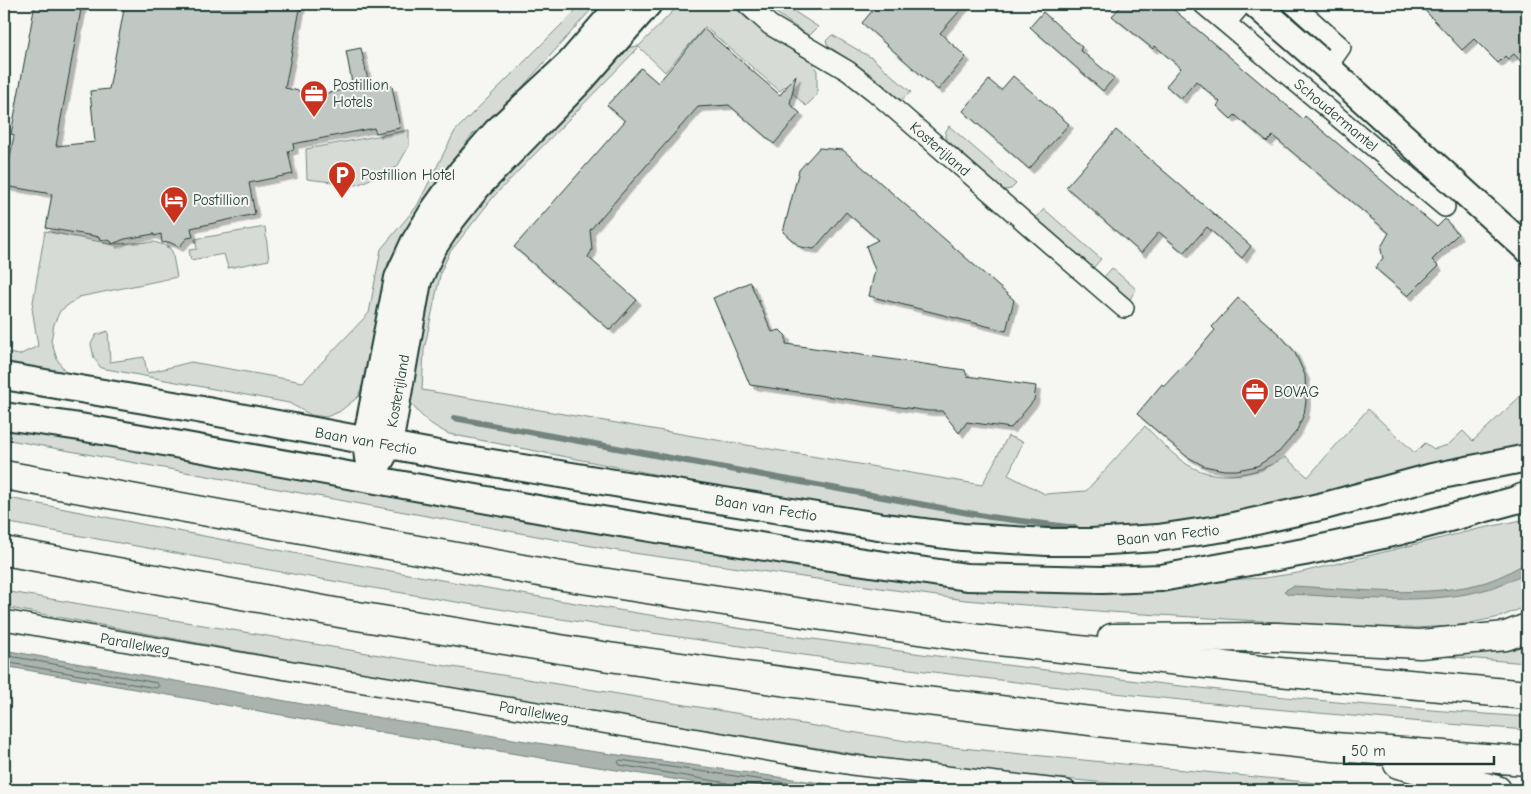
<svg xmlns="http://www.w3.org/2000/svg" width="1531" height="794" font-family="'Comic Neue',sans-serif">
  <defs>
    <filter id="shadow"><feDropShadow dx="4.5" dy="4.5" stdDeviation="0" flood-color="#0004"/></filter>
  </defs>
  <rect width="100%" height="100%" fill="#f6f6f2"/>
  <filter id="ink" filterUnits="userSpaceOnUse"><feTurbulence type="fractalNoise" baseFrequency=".02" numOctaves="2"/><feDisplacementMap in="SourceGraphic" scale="10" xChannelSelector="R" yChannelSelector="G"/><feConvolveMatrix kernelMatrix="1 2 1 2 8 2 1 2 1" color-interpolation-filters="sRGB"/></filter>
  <g filter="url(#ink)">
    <path fill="#d6dbd6" stroke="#7a8c85" d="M582,4H596L503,109L473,134L448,166L388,263L373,355L358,397L339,412L326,417L311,415L289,403L101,368L94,358L91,344L96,335L108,331L110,362L144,357L147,373L191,362L303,382L369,313L381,249L417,206L455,131Z
      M680,4H731L747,19L776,40L812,62L817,71V95L806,106L785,86L780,91L705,27L665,72L639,47L495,195L450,252L441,271L424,350L422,390L982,485L1008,436L1023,442L1008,475L1045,494L1086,491L1145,426C1157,438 1169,451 1182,461C1213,484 1255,476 1285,457L1308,477L1368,409L1415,453L1425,443L1434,449L1448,445L1463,431L1473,441L1527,390V446L1326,495L1191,523L1124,529L1072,530L989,528L868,516L449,434C428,424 418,414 406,396L422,297L447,234L623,48L639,46Z
      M763,4H783L818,27L809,36Z
      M832,35L872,58L911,92L901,100L872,75L828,46L826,41Z
      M949,126L1016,184L1011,189L1005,190L1001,188L947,140L945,133Z
      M409,130V146L397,167L357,185L307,179L306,149Z
      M1044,209L1101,259L1093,268L1036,218Z
      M265,227L269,260L228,268L224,254L191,260L189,250L197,249L195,239Z
      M45,231L111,244L154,242L167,246L172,251L177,277L79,297L60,311L54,324L51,341L57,359L66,373L65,377L4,371V352L19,355L38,346L32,308Z
      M1112,268L1136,289L1130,299L1104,277Z
      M4,423L1109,585L1264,578L1298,573L1478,529L1527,519V606L1500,617L1455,626L1391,629L1110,612L965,600L619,551L4,439Z
      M4,497C216,539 429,580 643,614C880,650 1119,682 1357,704C1414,709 1471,713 1527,717V730C1255,710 983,682 713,642C475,608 240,565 4,522Z
      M4,591L373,654L931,745L1387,790H1180L928,766L370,675L4,607Z
      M1527,639V663L1440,656V653Z"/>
    <path fill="#aab3ae" stroke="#72847d" d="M1527,562V571C1468,612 1358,597 1288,594L1284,591L1293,586C1353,589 1428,599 1486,582C1501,577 1514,570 1527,562Z
      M4,650L363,715L582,750L872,790H741L361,729L4,666Z"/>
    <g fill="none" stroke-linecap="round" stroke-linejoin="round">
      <path stroke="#576c65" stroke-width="1" d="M4,655L157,683L159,686L156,688L4,662
        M732,790L731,786L727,783L620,765L618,762L620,760L836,790
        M738,790V785L740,783L791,790"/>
      <path stroke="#72847d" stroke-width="6" d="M454,418L990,517L1076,528"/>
    </g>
    <path fill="#c1c8c3" stroke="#1f3d34" filter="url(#shadow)" d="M35,4H82L56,146L95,142L90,91L109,89L125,4H301L285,88L318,95L353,88L346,51L361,48L369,85L387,81L388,87L392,86L400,128L376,133L374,128L293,144L294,149L288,151L293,174L249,183L255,214L191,228L193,237L187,238L179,247L169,242L162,243L161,234L154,236V234L125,239L112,244L111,241L99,239L100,237L46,228L52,194L5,186L14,135L11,134Z
      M878,4H966L940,33L966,57L938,90L862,23Z
      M1123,4H1167L1303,119L1305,116L1437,227L1445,219L1458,234L1432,260L1438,266L1408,296L1375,268L1383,258L1381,250V247L1389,233L1273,136L1267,142L1235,115L1231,119L1217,106L1220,102L1196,81L1181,99L1166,86L1181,68L1155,46L1153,49L1112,16Z
      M1419,4H1527V68L1514,54L1508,59L1505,56L1498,63L1474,39L1462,50Z
      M1043,12L1082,47L1080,50L1114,78L1103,91L1030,27Z
      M704,29L780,95L796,75L790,104L800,113L774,144L729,105L698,107L659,151L590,230L592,250L588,257L637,300L610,330L514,247L625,121L607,105L641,68L658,83Z
      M1013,76L1069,124L1029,169L963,111L989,80L1001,90Z
      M1116,130L1251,246L1242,258L1207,227L1184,253L1159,232L1141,253L1066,187Z
      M819,148L843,150L1014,300L1006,331L869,296L875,270L866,246L878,240L846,212L814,249L800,247L783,232L799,170Z
      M750,282L772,332L780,330L786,336V344L965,370L967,376L1036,386L1034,400L1011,428L967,422L959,433L942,411H928L750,385L713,298Z
      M1238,298L1281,336L1294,351L1305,375L1306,401L1304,414L1296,432L1279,452L1257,466L1237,470H1224L1204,466L1186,456L1137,414L1162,384L1164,386L1198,350L1215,330L1212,327Z"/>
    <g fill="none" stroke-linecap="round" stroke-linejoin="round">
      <g stroke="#1f3d34" stroke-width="22">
        <path id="street" d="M747,4L770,25L848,71L875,92L1124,308
          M1203,4L1445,207
          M1293,4L1341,47L1327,67
          M1226,23L1242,4
          M4,620L251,664L852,765L1066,790"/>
      </g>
      <g stroke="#1f3d34" stroke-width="30">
        <path id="secondary" d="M1255,4L1327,67L1527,249
          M4,376L197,409L443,455L884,527L962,537L1047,542H1091L1158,538L1225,528L1328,505L1432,477L1527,458
          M4,416L80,427L560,513L802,553L967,577L1103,580L1161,578L1304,552L1401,531L1527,497
          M368,458L366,441L398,278L414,243L434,210L462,171L496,132L570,63L621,4
          M380,461L389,445L418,281L432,249L452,219L478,186L582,79L648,4"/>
      </g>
      <g stroke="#1f3d34" stroke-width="31">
        <path id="highway" d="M4,475L556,575L809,614L980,639L1279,672L1527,695
          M1522,498L1527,500
          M4,551L345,614L609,657L910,699L1123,725L1334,747L1527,761
          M1112,638L1277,637L1420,644L1506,636L1527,628
          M1398,764L1497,790"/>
      </g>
      <use href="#street" stroke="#f6f6f2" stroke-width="19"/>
      <use href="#secondary" stroke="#f6f6f2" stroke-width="26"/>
      <use href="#highway" stroke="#f6f6f2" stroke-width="28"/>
    </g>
  </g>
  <defs>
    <g id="office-pin" transform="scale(1.4375)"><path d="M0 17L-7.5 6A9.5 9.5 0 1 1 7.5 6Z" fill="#c8321e" stroke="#f6f6f2"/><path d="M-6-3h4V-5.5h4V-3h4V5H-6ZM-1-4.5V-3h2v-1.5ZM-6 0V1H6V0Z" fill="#fff"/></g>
    <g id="parking-pin" transform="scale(1.4375)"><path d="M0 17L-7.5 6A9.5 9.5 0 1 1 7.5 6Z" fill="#c8321e" stroke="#f6f6f2"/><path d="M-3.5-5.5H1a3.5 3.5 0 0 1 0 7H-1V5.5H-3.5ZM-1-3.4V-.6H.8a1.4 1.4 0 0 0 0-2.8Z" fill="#fff"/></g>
    <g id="hotel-pin" transform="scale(1.4375)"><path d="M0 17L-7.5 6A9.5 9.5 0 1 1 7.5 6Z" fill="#c8321e" stroke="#f6f6f2"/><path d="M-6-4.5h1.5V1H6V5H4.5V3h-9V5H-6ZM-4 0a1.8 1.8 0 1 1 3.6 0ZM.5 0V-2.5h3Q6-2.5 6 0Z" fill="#fff"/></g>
  </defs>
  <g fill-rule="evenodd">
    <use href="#office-pin" x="314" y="94"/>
    <use href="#parking-pin" x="342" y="175"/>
    <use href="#hotel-pin" x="174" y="200"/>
    <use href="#office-pin" x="1255" y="392"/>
  </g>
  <g text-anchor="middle" stroke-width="4" stroke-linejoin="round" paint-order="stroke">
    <g font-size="15" fill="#1f3d34" stroke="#f6f6f2" text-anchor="start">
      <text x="333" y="90">Postillion<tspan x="333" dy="17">Hotels</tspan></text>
      <text x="361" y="180">Postillion Hotel</text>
      <text x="193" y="205">Postillion</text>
      <text x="1274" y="397">BOVAG</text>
    </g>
    <g font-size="15" fill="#1f3d34" stroke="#f6f6f2">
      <text transform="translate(1336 115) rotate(40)" y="5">Schoudermantel</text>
      <text transform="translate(940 149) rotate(41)" y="5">Kosterijland</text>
      <text transform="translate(398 391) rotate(-80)" y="5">Kosterijland</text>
      <text transform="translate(366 441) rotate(10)" y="5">Baan van Fectio</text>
      <text transform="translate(766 508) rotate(9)" y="5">Baan van Fectio</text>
      <text transform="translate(1168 535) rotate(-6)" y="5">Baan van Fectio</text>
      <text transform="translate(135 644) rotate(10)" y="5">Parallelweg</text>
      <text transform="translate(534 712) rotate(10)" y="5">Parallelweg</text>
    </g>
  </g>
  <rect width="1531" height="794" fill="none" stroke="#f6f6f2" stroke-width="20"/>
  <rect x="10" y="10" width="1511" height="774" fill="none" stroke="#1f3d34" stroke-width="2" filter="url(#ink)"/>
  <path d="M1344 756v8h150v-8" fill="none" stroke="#1f3d34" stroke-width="2.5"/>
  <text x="1351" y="756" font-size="15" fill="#1f3d34" stroke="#f6f6f2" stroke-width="4" paint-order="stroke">50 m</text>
</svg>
